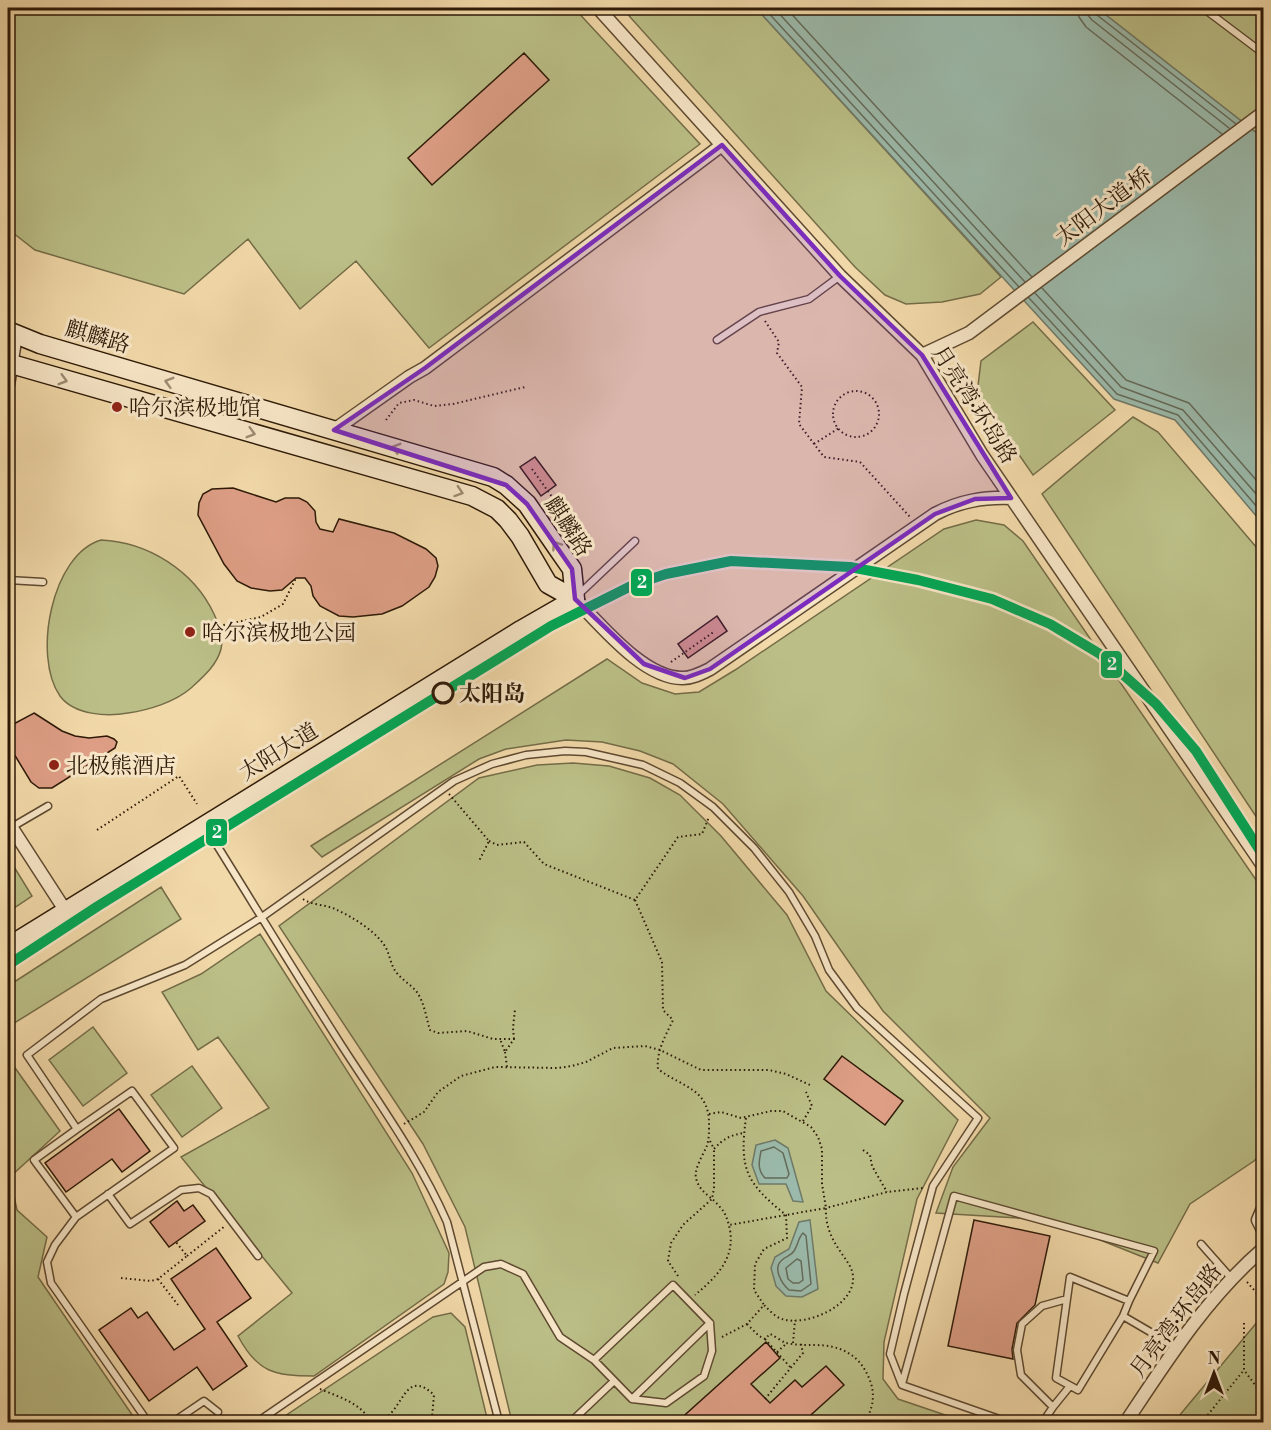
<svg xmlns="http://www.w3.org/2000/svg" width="1271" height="1430" font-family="'Libre Bodoni','Noto Serif SC',serif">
  <rect width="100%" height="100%" fill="#f2d9a9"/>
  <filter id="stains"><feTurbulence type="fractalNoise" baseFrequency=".00333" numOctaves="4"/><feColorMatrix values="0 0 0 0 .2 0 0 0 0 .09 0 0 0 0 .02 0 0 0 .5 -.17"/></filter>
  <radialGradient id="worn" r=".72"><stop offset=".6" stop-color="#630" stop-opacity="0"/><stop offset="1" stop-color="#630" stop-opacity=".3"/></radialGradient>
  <path fill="#bbbf87" stroke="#746c47" stroke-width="1.5" d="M8,8H574L700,144L429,348L356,261L300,309L248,239L184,294L35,250L8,229Z
    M622,8H756L1001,277L980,294L942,302L906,304L885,295L855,267Z
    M1097,8H1263V138Z
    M1033,322L1115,410L1033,475L977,394L981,361Z
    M1133,417L1158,432L1263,555V827L1042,494Z
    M976,520L1004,525L1023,541L1263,890V1152L1254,1161L1190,1204L1158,1263L1050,1220L936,1213L953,1167L990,1118L883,1011L803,896L723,804L673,764L640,751L602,742L566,740L506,749L479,759L322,857L311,846L607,659L642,683L675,694L699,692L735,670L944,529Z
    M101,540C148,542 194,571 214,614C219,625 224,637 221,649C217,665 203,677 191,688C175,702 149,710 128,713C107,717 74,715 60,696C32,656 52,554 101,540Z
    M573,763L609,766L650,778L680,795L721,836L787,915L826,991L958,1120L917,1199L884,1342L883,1379L898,1399L966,1422H512L465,1227L423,1144L279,926L479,778L537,765Z
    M8,857L32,896L8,912Z
    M161,887L181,919L8,1027V986Z
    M260,934L412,1173L449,1253L448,1272L444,1284L314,1376C274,1376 257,1372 238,1336L292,1293L181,1157L269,1108L218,1037L198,1050L162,992L201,974Z
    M93,1027L127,1073L83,1106L49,1060Z
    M8,1058L60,1131L10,1177L17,1210L47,1237L38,1277L137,1422H8Z
    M192,1066L222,1108L182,1137L151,1095Z
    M451,1313L465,1327L488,1422H276L433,1317Z
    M1263,1315V1422H1174Z"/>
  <path fill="#9bbaab" stroke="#6f7a69" stroke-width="1.5" d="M756,8H1097L1263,138V524L1175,420L1114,399Z
    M775,1140L788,1148L803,1202L793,1201L786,1184H759L752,1165L756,1145Z
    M810,1220L818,1289L802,1297L786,1296L776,1286L771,1268L775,1257L789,1249L799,1222Z"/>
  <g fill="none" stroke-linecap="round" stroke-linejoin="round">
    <path stroke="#646a59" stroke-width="1.5" d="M764,8L1019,287
      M774,8L1025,282
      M786,8L1032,277
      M1077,8L1079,17L1086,27L1222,134
      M1086,8L1087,14L1092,20L1229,128
      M1094,8L1097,15L1236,124
      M1042,288L1126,380L1189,403L1264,489
      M1035,293L1121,387L1183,410L1264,503
      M1029,298L1117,394L1178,415L1264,515
      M774,1147L783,1153L789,1174L787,1178H765C757,1170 759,1161 761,1151Z
      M803,1233L806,1236L811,1284L801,1291L789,1290C782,1284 772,1268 782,1260C786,1256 791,1256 794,1251C798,1245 798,1238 803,1233Z
      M797,1259L801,1261L803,1280L799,1283H793L788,1279L786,1268Z"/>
  </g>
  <path fill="#dd9e85" stroke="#2d1907" stroke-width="1.5" d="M524,53L549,80L432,185L408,158Z
    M535,457L556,485L541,496L520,467Z
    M233,488L276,502L285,498H299L307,502L315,511L316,522L320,529L333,532L339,519L394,533L426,549L436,558L438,566L435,577L429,587L402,606L382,614L353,617L339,616L320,606L313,596L311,586L305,578H296L282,590L270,591L251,588L237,581L224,564L198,515L199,503L203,494L212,489Z
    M717,616L727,631L688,658L678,644Z
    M34,713L62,731L75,736L89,738L107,736L114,739L117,742L115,748L52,788H39L31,782L8,744V727Z
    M842,1056L903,1101L885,1125L824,1079Z
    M119,1109L150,1151L122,1172L112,1159L66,1192L45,1163Z
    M177,1201L184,1211L193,1205L205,1221L169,1247L150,1222Z
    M974,1220L1050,1236L1035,1305L1017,1323L1012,1349L1013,1359L948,1346Z
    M216,1248L251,1298L217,1322L247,1366L213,1390L197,1367L149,1401L99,1330L131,1308L138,1318L147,1312L174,1350L205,1329L171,1279Z
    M766,1342L780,1358L751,1384L770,1403L795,1380L802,1387L826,1366L844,1385L803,1422H677Z"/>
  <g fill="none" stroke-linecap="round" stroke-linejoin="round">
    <g stroke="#5e4930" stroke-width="9">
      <path id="lane" d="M1203,8L1264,54
        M717,340L759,312L809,299L840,276
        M8,580L43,582
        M577,596L635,541
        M205,826C250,898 294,971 340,1043C378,1102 419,1158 447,1222L499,1422
        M12,827L48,806
        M108,1194L130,1224L181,1190L199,1188L211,1194L258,1256
        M76,1217L174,1148L132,1091L77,1129
        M1201,1244L1231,1278
        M1070,1277L1129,1301L1123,1316L1078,1390L1056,1378Z
        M673,1285L710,1323L632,1399L594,1360Z
        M1067,1299L1042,1306L1022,1324L1017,1350L1021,1375L1053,1407L1070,1386
        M1123,1316L1176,1347
        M902,1384L954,1196L1154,1251L1129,1301
        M632,1399L666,1403L704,1376L712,1351L710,1323
        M148,1422L51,1283L47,1262L55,1245L76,1217L34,1160L77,1129L27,1055L101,999L185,965L262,917L454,781L492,764L526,755L565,751L586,752L643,765L680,783L713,807L754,848L789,892L815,936L829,970L857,1008L978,1118L933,1186L904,1294L890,1354L902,1385L1008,1422
        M173,1422L204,1401L218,1412
        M257,1422L484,1267L501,1264L523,1274L560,1337L594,1360
        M566,1422L574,1419L614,1381
        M1043,1422L1053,1407"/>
    </g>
    <g stroke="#5e4930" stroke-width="15">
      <path id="street" d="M598,8L840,276L922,355L982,455L1264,867
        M922,355L969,333L1264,112
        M8,385L16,335
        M334,430L409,377L425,368L722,145
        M575,599C601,625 644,679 683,678C693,678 702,673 710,669L935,514C960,501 983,497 1011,498
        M8,822L65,910
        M1264,1206L1258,1220L1264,1232
        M1126,1422C1167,1360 1207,1297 1264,1248"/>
    </g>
    <g stroke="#2d1907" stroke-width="21">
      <path id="secondary" d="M8,331L40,344L493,477L506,485L527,504L558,549L572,569L575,599
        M8,363L472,496L497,509L508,520L520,536L548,584L575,599
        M8,947L521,630L575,599"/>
    </g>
    <path stroke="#2d1907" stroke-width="2" stroke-dasharray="1.5 3" stroke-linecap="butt" d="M1259,188L1264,193
      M765,321L779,342L777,353L802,387L799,424L824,457L860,462L910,517
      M833 414a23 23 0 1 1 46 0a23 23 0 1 1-46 0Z
      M386,420L399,403L414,400L434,406L453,404L525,387
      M814,444L839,428
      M532,469L555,501L549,507
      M219,626L261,617L283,604L296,578
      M671,662L715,631
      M449,794L489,841L479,861
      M97,830L179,776L197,804
      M489,841L497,845L524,842L544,864L635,900L678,837L702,834L709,817
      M303,899C313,906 326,904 337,910C353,917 380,934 387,950C390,957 391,965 396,972C401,979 410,984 416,991C424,1001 426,1017 430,1030L438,1033L467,1031L493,1039H514L505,1052L500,1039
      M635,900L662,962L663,1010L673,1020C666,1035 656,1051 658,1069C683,1088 710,1088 709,1126C709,1134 709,1141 706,1148C702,1156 694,1170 696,1178C699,1192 711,1196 719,1206C726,1213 728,1221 730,1230C735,1260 715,1278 695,1295
      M514,1039L513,1028L515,1009
      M505,1052L507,1067
      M709,1114L721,1112L741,1118L771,1111H783L811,1127L818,1137L822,1149V1184L826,1208L729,1225
      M746,1118C739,1169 746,1183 786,1215L787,1238L764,1249L755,1264L754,1290L764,1305
      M803,1121L812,1106L806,1092
      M404,1124L424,1112L438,1092L461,1076L495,1067L558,1068L572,1066L586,1062L613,1048L645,1046L660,1050L701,1070H769L786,1074L810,1085
      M710,1141L714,1149C723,1139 730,1135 744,1133
      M863,1150L870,1155L872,1166L887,1192
      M187,1256L225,1226
      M678,1276L668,1261L671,1243L683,1225L712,1199L714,1188V1149
      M121,1278L151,1281L158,1279L187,1256L176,1242
      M158,1279L178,1305
      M1247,1282L1263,1300
      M1244,1323V1370L1264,1397
      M747,1324L759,1336L765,1339L770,1334C775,1336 781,1341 786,1343C795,1345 805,1345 814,1345C840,1345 859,1354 869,1378C876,1394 873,1408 865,1422
      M722,1337L747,1324L764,1305C769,1310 775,1317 782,1319C807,1327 856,1305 853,1276C852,1266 845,1259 840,1251C831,1238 825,1224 826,1208L887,1192L923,1188
      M765,1339L791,1368
      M793,1343L795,1320
      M777,1352L786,1344
      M320,1389C339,1397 361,1403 371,1422
      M765,1399L803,1353L801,1344
      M382,1422C385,1418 389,1416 392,1412C405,1397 410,1372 434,1395L432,1418L428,1422
      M1202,1422L1244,1370"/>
    <use href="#lane" stroke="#f7e6c7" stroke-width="6"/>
    <use href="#street" stroke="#f7e6c7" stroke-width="12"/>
    <use href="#secondary" stroke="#f7e6c7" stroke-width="18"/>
    <g stroke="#f7e6c7" stroke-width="15">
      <path id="metro-1" d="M8,965L98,906L551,626L633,585L666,574L731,561L850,567L918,580L992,599L1050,624L1100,654L1156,704L1196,751L1264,857"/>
    </g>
    <use href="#metro-1" stroke="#02a755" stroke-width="10"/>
  </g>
  <defs><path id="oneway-chevron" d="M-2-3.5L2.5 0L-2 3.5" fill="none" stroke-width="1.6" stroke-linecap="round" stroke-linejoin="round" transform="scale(1.5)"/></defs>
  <g stroke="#9c8a71">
    <use href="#oneway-chevron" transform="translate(63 380) rotate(16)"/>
    <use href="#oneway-chevron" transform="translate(169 382) rotate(-164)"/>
    <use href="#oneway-chevron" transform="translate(251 433) rotate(16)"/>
    <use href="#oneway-chevron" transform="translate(396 448) rotate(-164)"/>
    <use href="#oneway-chevron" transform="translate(459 492) rotate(18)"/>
    <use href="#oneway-chevron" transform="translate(556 545) rotate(-124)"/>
  </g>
  <path fill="#7b2cbf" fill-opacity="0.2" stroke="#7b2cbf" stroke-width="4.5" stroke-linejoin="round" d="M722,145L840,276L922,355L1011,498L975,499L935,514L710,669L685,678L644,664L575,599L572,569L527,504L506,485L334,430L425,368Z"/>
  <g fill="#8f2418" stroke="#f7e6c7" stroke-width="2">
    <circle cx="117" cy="407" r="6"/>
    <circle cx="190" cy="632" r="6"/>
    <circle cx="54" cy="765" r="6"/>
  </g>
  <circle fill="#f7e6c7" stroke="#2d1907" stroke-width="3" cx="443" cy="693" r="10"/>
  <g text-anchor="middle" stroke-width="6" stroke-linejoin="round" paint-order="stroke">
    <g font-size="22" fill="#2d1907" stroke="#f7e6c7">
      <text transform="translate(1103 206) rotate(-37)" y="8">太阳大道·桥</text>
      <text transform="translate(98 336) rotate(16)" y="8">麒麟路</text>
      <text transform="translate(975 404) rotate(57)" y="8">月亮湾·环岛路</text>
      <text transform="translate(569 526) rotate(57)" y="8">麒麟路</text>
      <text transform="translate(278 751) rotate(-32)" y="8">太阳大道</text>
      <text transform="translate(1175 1320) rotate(-53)" y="8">月亮湾·环岛路</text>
    </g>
    <g font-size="22" fill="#2d1907" stroke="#f7e6c7" text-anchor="start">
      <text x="129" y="415">哈尔滨极地馆</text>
      <text x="202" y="640">哈尔滨极地公园</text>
      <text x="66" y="773">北极熊酒店</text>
    </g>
    <g font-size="22" font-weight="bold" fill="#2d1907" stroke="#f7e6c7" text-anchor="start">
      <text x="459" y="701">太阳岛</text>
    </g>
  </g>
  <g stroke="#f7e6c7" stroke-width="2">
    <rect x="630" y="568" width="23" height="29" rx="6" fill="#02a755"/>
    <rect x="1100" y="650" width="23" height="29" rx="6" fill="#02a755"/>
    <rect x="205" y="818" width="23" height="29" rx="6" fill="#02a755"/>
  </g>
  <g font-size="16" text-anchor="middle" font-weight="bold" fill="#fff">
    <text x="642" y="588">2</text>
    <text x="1112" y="670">2</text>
    <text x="217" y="838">2</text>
  </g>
  <rect width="1271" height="1430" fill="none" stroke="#f2d9a9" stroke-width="30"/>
  <rect x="9" y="9" width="1253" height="1412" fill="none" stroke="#2d1907" stroke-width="3"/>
  <rect x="15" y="15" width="1241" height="1400" fill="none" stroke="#2d1907" stroke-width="1.5"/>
  <g transform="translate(1214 1373)" stroke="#f7e6c7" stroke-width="4.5" paint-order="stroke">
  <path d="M0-4.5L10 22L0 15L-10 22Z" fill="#2d1907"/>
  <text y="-9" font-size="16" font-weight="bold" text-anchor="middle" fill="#2d1907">N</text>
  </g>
  <rect width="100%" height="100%" filter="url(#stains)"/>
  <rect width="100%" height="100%" fill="url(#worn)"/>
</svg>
